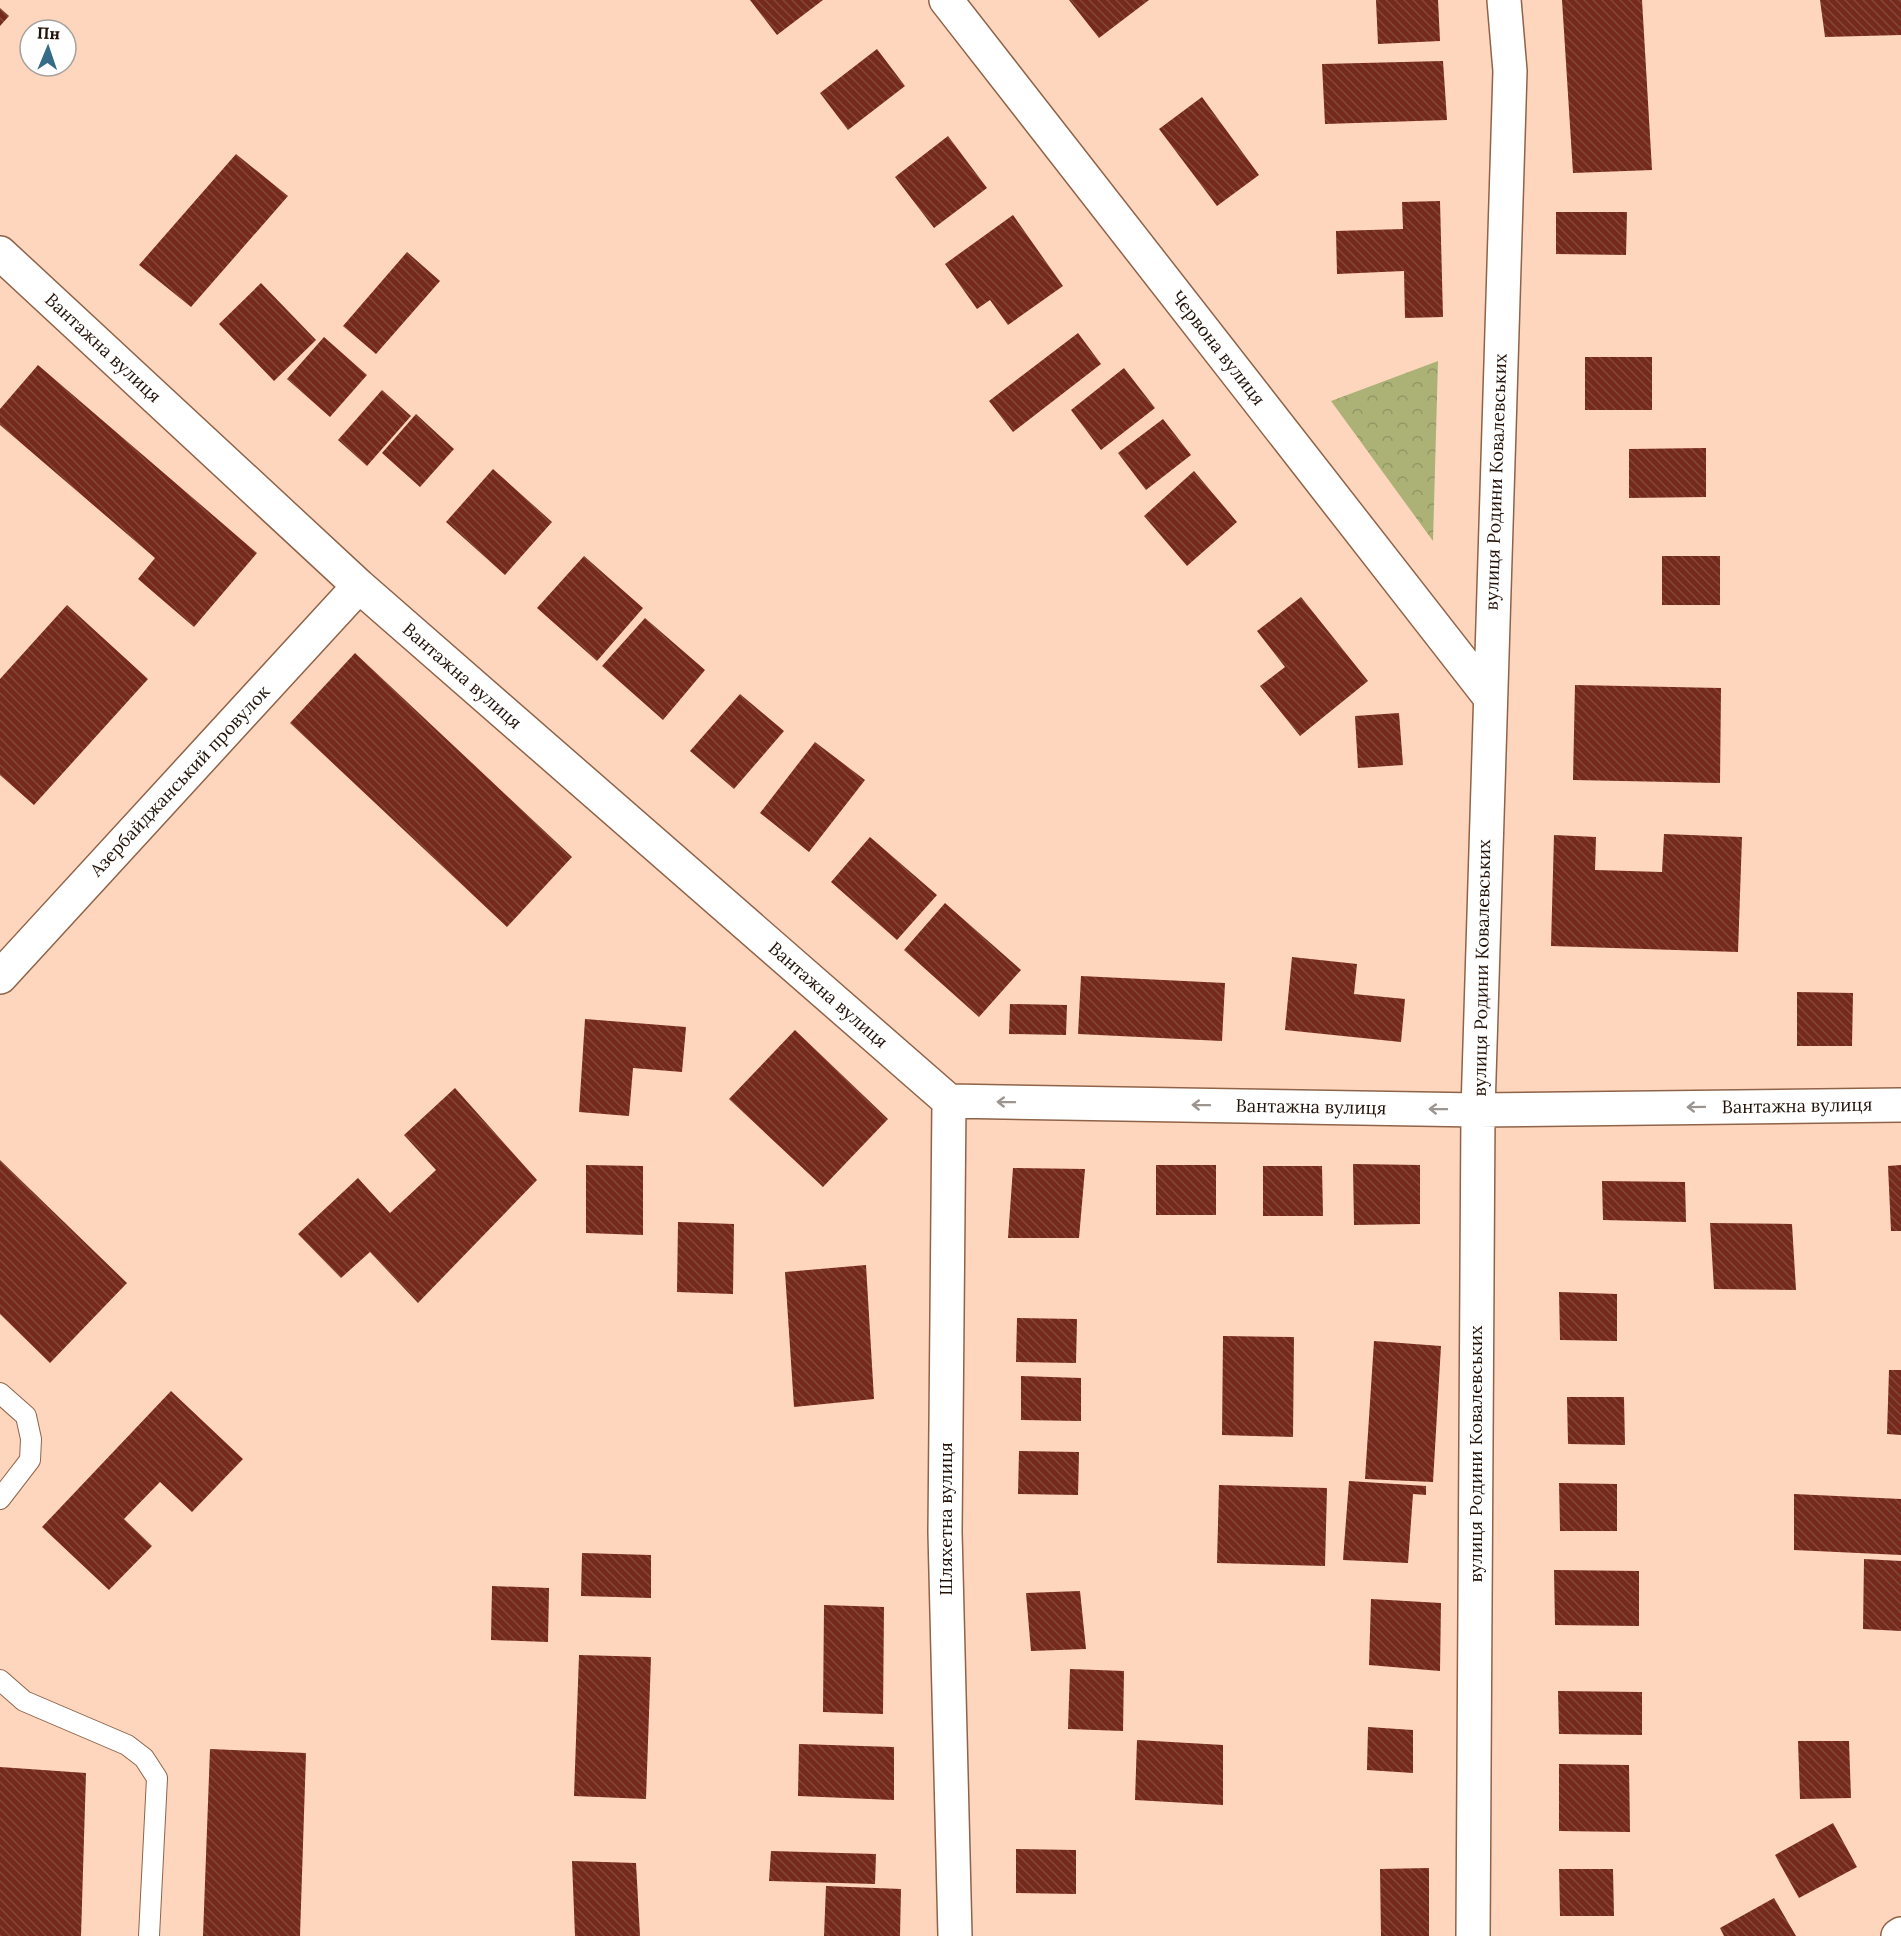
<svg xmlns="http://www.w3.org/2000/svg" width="1901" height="1936" font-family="Lora,serif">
  <defs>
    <pattern id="park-crowns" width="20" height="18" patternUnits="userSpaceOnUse" patternTransform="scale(1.5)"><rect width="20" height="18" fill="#acb176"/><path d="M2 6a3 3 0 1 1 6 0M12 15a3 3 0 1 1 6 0" fill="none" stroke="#949765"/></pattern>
    <pattern id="building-back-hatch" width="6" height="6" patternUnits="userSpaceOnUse" patternTransform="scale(1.5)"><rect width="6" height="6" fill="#752a1c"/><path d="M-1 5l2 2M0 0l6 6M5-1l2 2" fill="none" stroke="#83463b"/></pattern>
  </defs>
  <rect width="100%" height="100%" fill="#fed6be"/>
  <path fill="url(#park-crowns)" d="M1438,361L1433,541L1331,401Z"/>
  <path fill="url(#building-back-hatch)" d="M750,0H823L777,35Z
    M1069,0H1149L1099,38Z
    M1376,0H1438L1440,41L1378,44Z
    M1562,0H1642L1652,170L1573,173Z
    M1820,0H1901V35L1825,37Z
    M0,8L9,16L0,26Z
    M877,49L905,86L848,130L820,93Z
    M1443,61L1447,120L1325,124L1322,64Z
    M1202,97L1259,175L1217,206L1159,129Z
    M948,136L987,188L934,228L895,177Z
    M236,154L288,196L191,307L139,265Z
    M1440,201L1443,317L1405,318L1404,271L1337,274L1336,231L1403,229L1402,202Z
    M1556,212H1627L1626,255L1556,254Z
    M1013,215L1063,286L1008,325L990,300L977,309L945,264Z
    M407,252L440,281L376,354L343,326Z
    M261,283L316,340L274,381L219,324Z
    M1078,333L1101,364L1013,432L989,401Z
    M324,337L367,375L330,417L287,379Z
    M1585,357H1652V410H1585Z
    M38,365L257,553L194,627L138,579L155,558L0,425V409Z
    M1124,368L1155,408L1101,450L1071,410Z
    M382,390L411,416L367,466L338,440Z
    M416,414L454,449L420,487L382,453Z
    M1163,419L1191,455L1146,490L1118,453Z
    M1706,448V497L1629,498V449Z
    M493,469L552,522L505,575L446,522Z
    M1194,471L1237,522L1187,566L1144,516Z
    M584,556L643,608L597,661L537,608Z
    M1662,556H1720V605H1662Z
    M1301,597L1368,681L1300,736L1260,686L1285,667L1257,631Z
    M67,605L148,679L34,805L0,775V679Z
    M645,618L705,670L663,720L602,666Z
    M355,653L572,857L507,927L290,723Z
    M1575,685L1721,688L1720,783L1573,780Z
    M740,694L784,731L734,789L690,751Z
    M1399,713L1403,765L1358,768L1355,716Z
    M815,742L865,780L809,852L760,813Z
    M1664,834L1742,837L1738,952L1551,946L1554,835L1596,837L1595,870L1662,872Z
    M870,837L937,895L897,940L831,882Z
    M945,903L1021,970L979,1017L904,950Z
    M1292,957L1357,964L1354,994L1405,999L1401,1042L1285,1030Z
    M1081,976L1225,983L1222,1041L1078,1034Z
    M1797,992L1853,993L1852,1046H1797Z
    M1010,1004L1067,1005L1066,1035L1009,1034Z
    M585,1019L686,1027L682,1072L633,1068L629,1116L579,1112Z
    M795,1030L888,1119L823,1187L729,1099Z
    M455,1088L537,1180L418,1303L370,1252L341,1278L298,1234L358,1178L390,1213L436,1170L404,1135Z
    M0,1160L127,1283L50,1363L0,1314Z
    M1353,1164L1420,1165V1224L1354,1225Z
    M586,1165L643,1166V1235L586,1233Z
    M1156,1165H1216V1215H1156Z
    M1901,1165V1231H1891L1888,1166Z
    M1263,1166H1322L1323,1216H1263Z
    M1013,1168L1085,1169L1079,1238H1008Z
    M1602,1181L1685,1182L1686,1222L1603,1220Z
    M678,1222L734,1224L733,1294L677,1292Z
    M1710,1223L1792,1224L1796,1290L1714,1289Z
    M866,1265L874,1399L794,1407L785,1272Z
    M1559,1292L1617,1294V1341L1560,1340Z
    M1017,1318L1077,1319L1076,1363L1016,1362Z
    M1223,1336L1294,1337L1293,1437L1222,1435Z
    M1374,1341L1441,1346L1433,1482L1365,1479Z
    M1889,1370H1901V1435L1887,1434Z
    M1021,1376L1081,1378V1421L1021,1420Z
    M171,1391L243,1459L192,1512L160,1482L124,1519L152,1546L109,1590L42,1527Z
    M1567,1397H1624L1625,1445L1568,1444Z
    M1019,1451L1079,1452L1078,1495L1018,1494Z
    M1349,1481L1426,1486V1495L1413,1494L1408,1563L1343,1560Z
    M1559,1483L1617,1484V1531H1560Z
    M1219,1485L1327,1488L1325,1566L1217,1563Z
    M1794,1494L1901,1499V1555L1794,1550Z
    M582,1553L651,1555V1598L581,1596Z
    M1864,1559L1901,1561V1631L1863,1629Z
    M1554,1570L1639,1571V1626L1555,1625Z
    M492,1586L549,1588L548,1642L491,1640Z
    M1080,1591L1086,1649L1031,1651L1026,1593Z
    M1371,1599L1441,1603L1440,1671L1369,1665Z
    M824,1605L884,1607L883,1714L823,1712Z
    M579,1655L651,1657L646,1799L574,1796Z
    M1070,1669L1124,1671L1123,1731L1068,1729Z
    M1558,1691L1642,1692V1735L1559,1734Z
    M1368,1727L1413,1730V1773L1367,1770Z
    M1137,1740L1223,1745V1805L1135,1800Z
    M1798,1741H1849L1851,1798L1800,1799Z
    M799,1744L894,1747V1800L798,1796Z
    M210,1749L306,1753L300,1936H203Z
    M1559,1764L1629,1765L1630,1832L1559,1831Z
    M0,1767L86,1773L81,1936H0Z
    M1833,1823L1857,1867L1799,1898L1775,1855Z
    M1016,1849L1076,1850V1894L1016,1893Z
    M771,1851L876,1854L875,1884L769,1881Z
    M572,1861L636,1863L640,1936H575Z
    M1429,1868V1936H1381L1380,1869Z
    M1559,1869H1613L1614,1916H1560Z
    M826,1886L901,1889L900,1936H824Z
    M1774,1898L1796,1936H1724L1720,1928Z"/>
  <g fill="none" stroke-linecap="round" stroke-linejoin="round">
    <g stroke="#8f6348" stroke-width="22">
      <path id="service" d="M0,1393L26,1416L31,1439L30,1460L0,1499
        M0,1680L24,1701L127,1745L144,1758L157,1778L149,1936"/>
    </g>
    <g stroke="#8f6348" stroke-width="36">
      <path id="minor" d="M946,0L1489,696
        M0,253L359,586L949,1101L1478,1110L1901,1105
        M0,977L359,586
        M949,1101L945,1532L955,1936
        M1473,1936L1478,1110L1510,71L1504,0
        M1898,1936L1901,1934"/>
    </g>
    <use href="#service" stroke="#fff" stroke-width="20"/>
    <use href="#minor" stroke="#fff" stroke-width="33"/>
  </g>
  <defs><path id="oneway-shaft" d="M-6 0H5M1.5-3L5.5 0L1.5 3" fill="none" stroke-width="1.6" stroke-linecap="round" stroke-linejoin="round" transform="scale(1.5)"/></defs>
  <g stroke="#9c948f">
    <use href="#oneway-shaft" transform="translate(1006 1102) rotate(-179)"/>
    <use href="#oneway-shaft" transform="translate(1201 1105) rotate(-179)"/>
    <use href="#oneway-shaft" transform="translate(1696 1107) rotate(179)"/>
    <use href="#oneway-shaft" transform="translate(1438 1109) rotate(-179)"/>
  </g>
  <g text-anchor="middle" stroke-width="6" stroke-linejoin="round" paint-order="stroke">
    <g font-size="18" fill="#221107" stroke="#fff">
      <text transform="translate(103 348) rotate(43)" y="6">Вантажна вулиця</text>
      <text transform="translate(1218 348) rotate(52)" y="6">Червона вулиця</text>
      <text transform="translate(1496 482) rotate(-88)" y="6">вулиця Родини Ковалевських</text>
      <text transform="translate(462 676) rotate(41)" y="6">Вантажна вулиця</text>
      <text transform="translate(180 781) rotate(-47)" y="6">Азербайджанський провулок</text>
      <text transform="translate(1482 968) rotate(-89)" y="6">вулиця Родини Ковалевських</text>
      <text transform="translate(828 995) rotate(41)" y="6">Вантажна вулиця</text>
      <text transform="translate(1797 1106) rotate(-1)" y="6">Вантажна вулиця</text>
      <text transform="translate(1311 1107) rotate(1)" y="6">Вантажна вулиця</text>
      <text transform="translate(1476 1454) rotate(-90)" y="6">вулиця Родини Ковалевських</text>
      <text transform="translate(946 1519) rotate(-90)" y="6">Шляхетна вулиця</text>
    </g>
  </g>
  <g transform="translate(48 48) rotate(2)"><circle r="28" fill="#ffffff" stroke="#a7a09c" stroke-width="1.5"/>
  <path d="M0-4.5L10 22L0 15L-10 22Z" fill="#366c88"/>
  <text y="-9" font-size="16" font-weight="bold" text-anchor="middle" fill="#221107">Пн</text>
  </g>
</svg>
